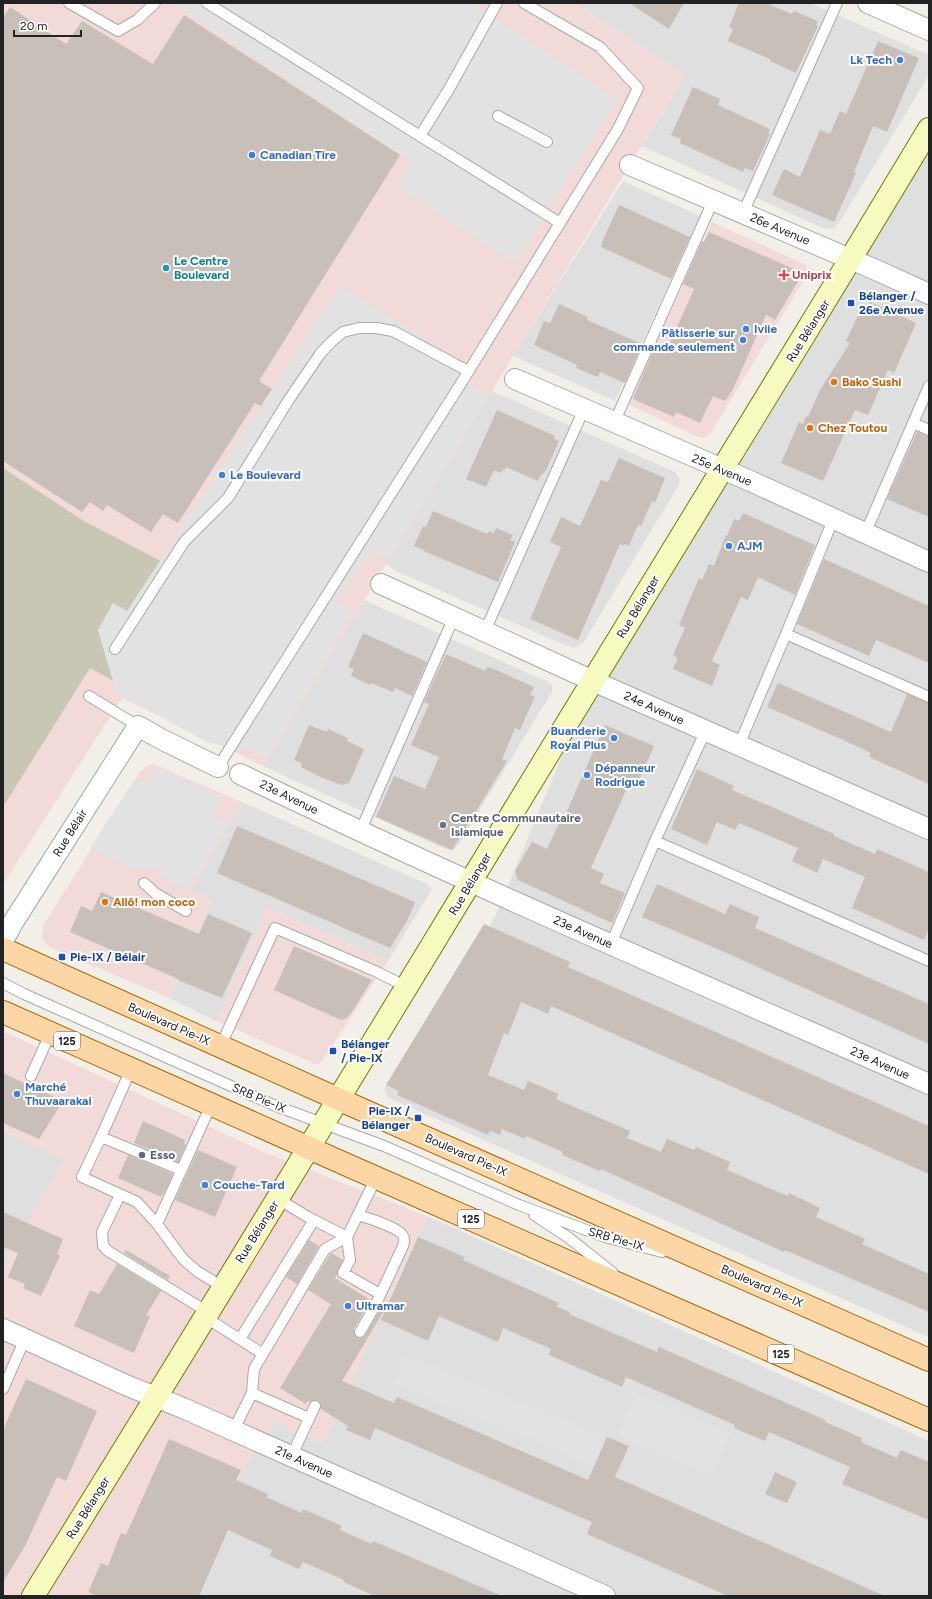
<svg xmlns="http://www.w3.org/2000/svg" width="932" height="1599" font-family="Figtree,sans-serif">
  <rect width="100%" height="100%" fill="#f2efe9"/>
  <path fill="#e0dfdf" d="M574,3H810L929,55V75L841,220L834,228L830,229H825L642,146L685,75Z
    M929,130V1337L389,1098L385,1093V1088L495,917L593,681Z
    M623,181L700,216L615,401L513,356Z
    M492,391L675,472L680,480L679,485L583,643L578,646L574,648L567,646L396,571L386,564Z
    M364,600L546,681L552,685V692L459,844L454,850L445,849L263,766Z
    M242,802L427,884L432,889L388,961L267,907L216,1021L169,998L212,900L191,890Z
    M3,1131L64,1159L3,1266Z
    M427,1216L929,1441V1596H169L273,1421L324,1443Z"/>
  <path fill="#f2dad9" d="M3,3H574L685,75L263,766L122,698L3,884Z
    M712,222L804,264L807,267V275L710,434L704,438H700L628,404Z
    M153,764L242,802L191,890L212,900L169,998L49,947L44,941L42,936L44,924L140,772L148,765Z
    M267,907L388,961L322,1061L318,1065L216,1021Z
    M3,1031L264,1152L427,1216L324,1443L273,1421L169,1596H3V1266L63,1160L3,1131Z"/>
  <path fill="#c7c7b4" d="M3,468L84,521L295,631L227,743L90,668L3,807Z"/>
  <path fill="#e2e2e2" d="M172,3H471L618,99L515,263L397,187L412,162Z
    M340,286L425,338L474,388L489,395L388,559L373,550L335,601L353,612L267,758L249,749L209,743L116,692L98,630L113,603L127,611Z
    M155,766L223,798L214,816L228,823L187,890L161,876L154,868L132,870L90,848L136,778L146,783Z
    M405,1355L605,1437L593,1465L394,1383Z
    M636,1394L730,1433L712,1476L618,1436Z"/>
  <path fill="#c7bfb8" d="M629,3H684L669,29Z
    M739,3H766L792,14L794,11L818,21L816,25L818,26L796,73L770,61V59L728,41L733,29L729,27Z
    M10,7L66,44L82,21L153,64L184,15L400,155L259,381L272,389L266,398L261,406L255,403L178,523L163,514L151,532L107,505L103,511L90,502L82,512L3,461V18Z
    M878,41L919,58L887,132L873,126L854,172L856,173L834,222L772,195L784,169L800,177L820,130L830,134L840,111L846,114Z
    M693,87L720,99L718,105L770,129L768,133L770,134L753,171L745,168L743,172L680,143L681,139L671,135Z
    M619,205L690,237L671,279L601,247L602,242Z
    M709,232L803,273L775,320L766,315L733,389L725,401L713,396L700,423L676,412L674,417L633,399L654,349L665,354L694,289L683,284L702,241L704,242Z
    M870,302L916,323L894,373L888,370L868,415L855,410L823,481L781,463L799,422L803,424L806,416L808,417L820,390L850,343L846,341L861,309L866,311Z
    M559,304L588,317L587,320L642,344L625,383L600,372L598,377L576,368L577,365L534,345L544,321L550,323Z
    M497,410L555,436L554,439L559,441L546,470L542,475L541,474L538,481L506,467L505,470L503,469L501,473L494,470L486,487L466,479Z
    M917,432L929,436V517L887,499Z
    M619,458L665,478L655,503L652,501L641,526L638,525L629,546L625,544L624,546L620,544L578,640L530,619L561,547L550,542L561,517L580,526L601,480L608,482Z
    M433,511L487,534L489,531L494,533L496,528L513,535L510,540L515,542L498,582L423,551L424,550L414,546L423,526L426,527Z
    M743,513L815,545L795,595L758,577L748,600L741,597L712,661L720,665L712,686L673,669L678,658L673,655L685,628L679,625L699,578L702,580L709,564L714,566L726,535L727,536L734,519L739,521Z
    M824,559L929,606V663L876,640L869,656L797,624Z
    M363,633L427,662L412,696L395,688L393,692L371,683L370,685L351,676L354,669L348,667Z
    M446,654L485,671L487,667L492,668L534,687L530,695L535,696L520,730L515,728L502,759L507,761L452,850L376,817L394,776L425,789L439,757L411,745L429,704L424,702Z
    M778,683L891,732L907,694L929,703V784L869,757L871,753L841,739L767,707Z
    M309,725L327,732L328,729L348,738L347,741L364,749L349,783L341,785L318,776L301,767L302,763L294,760Z
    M605,725L654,746L635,789L628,786L591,868L604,874L600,883L625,893L612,923L518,880L515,871L532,842L547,849L561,819L563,820Z
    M697,769L734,786L732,790L809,823L834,834V836L875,854L877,849L929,872V928L924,940L852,908L865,877L823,859L817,873L792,861L798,848L739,823L735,830L717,822L707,845L671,829Z
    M237,826L415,902L407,921L390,948L217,873Z
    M657,884L725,914L730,904L759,917L755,928L929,1004V1044L722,951L642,917Z
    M101,892L199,934L208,914L252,933L222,998L178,980V979L70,932L81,906L92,911Z
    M484,924L570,962L568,967L929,1126V1174L551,1006L548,1014L521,1002L508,1035L504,1033L488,1075L524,1090L528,1081L559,1094L556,1099L630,1131L627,1138L661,1152L667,1139L694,1150L696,1147L730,1162L727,1170L788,1196L789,1193L820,1208L816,1217L865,1239L862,1244L929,1274V1312L785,1250L784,1252L601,1169L600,1171L562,1155L563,1152L526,1136L525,1139L502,1129L500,1135L490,1131L488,1135L397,1095L399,1091L386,1085Z
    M294,946L372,980L352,1012L347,1018L341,1020L274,990Z
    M3,1073L63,1101L39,1139L3,1123Z
    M143,1121L185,1140L184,1144L186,1145L178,1162L134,1143Z
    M198,1150L237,1167L215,1217L175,1200Z
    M128,1155L173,1174L163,1195L162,1194L161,1197L118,1178Z
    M3,1212L63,1239L57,1254L60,1256L41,1296L23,1288L25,1284L8,1277L18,1253L3,1247Z
    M418,1237L465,1257L463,1260L559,1303L557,1307L570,1312L569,1314L657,1352L659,1347L825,1420V1422L862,1438L861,1442L897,1458L901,1450L929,1462V1520L842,1484L850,1467L769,1432L765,1441L734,1428L735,1425L626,1377L622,1387L549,1355L551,1349L503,1328L498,1342L439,1316L428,1341L381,1320Z
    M309,1240L319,1246L297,1284L286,1277Z
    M126,1250L170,1276L168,1280L124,1253Z
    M331,1253L343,1260L335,1278L370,1300L354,1329L355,1336L360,1338L364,1337L382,1307L385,1309L342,1381L394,1403L397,1397L588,1480L607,1437L629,1446L615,1477L885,1596H728L587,1534L592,1522L538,1499L375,1428L370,1440L346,1430L348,1426L321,1409V1405L318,1400H314L310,1402L307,1401L306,1404L280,1388L331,1304L308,1290Z
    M117,1264L161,1291L146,1315L150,1316L134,1353L74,1326L90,1290L99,1294Z
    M26,1379L97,1411L66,1481L57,1477L25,1546L3,1582V1430Z
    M169,1439L241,1470L236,1480L268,1494L266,1497L302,1513L303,1509L342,1526L340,1530L372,1544L373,1541L502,1596H375L343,1582L344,1580L303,1562L299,1569L270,1556L272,1550L228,1530L199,1596H98L88,1592L101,1563L108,1566L121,1533L126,1535Z
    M775,1472L797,1482L787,1503L765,1494Z"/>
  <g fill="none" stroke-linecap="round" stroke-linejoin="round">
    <g stroke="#a9a9a9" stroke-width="12">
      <path id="lane" d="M69,3L118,31L137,20L155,3
        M207,3L420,136L449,89L497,3
        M498,116L547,142
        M420,136L560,223
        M743,213L837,3
        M614,423L713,201
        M913,423L929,430
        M865,534L929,386
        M485,631L584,409
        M786,634L929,697
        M115,649L184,542L228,498L288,401L320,354L331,342L343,332L359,328H376L393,331L468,371
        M89,696L138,726
        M739,745L786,634L833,520
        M218,767L465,377L618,129L638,88L600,47L524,3
        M360,832L454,617
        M655,841L929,961
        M144,883L155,893L186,911
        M611,944L655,841L706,730
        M3,983L24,994L276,1106L384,1146L519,1205L605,1237L662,1252
        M220,1047L275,928L375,971L407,987
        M131,1069L101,1137L181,1170
        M31,1076L50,1034
        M211,1105L157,1224L183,1259L198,1272L223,1287
        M101,1137L82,1177L137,1202L157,1224
        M120,1195L102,1232L103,1246L108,1251L208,1312
        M278,1199L308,1217L347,1237L376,1178
        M358,1215C368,1218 400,1228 403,1236C405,1239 404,1243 403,1246L375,1306L360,1332
        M534,1215L569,1238L613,1273
        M205,1317L263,1354
        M240,1339L314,1220
        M3,1389L25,1339
        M252,1393L309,1418
        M233,1431L252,1393L254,1369L263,1354L325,1249L347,1237L350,1260L343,1273L380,1294
        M291,1457L315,1406"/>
    </g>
    <g stroke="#a9a9a9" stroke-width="22">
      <path id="street" d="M868,3L929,30
        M630,165L876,270L929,294
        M515,379L748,480L929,562
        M381,584L593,681L929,829
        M240,774C467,884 699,983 929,1084
        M3,941L12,924L138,726L161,739L218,767
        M3,1329L128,1386L183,1408L605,1596"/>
    </g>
    <g stroke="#707d05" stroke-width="24">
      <path id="secondary" d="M33,1596C219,1298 400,997 583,697C699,507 815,319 929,129"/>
    </g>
    <g stroke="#a06b00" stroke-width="24">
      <path id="primary" d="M3,949L338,1099L929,1360
        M3,1012L354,1168L929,1420"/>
    </g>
    <use href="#lane" stroke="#fff" stroke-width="10"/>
    <use href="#street" stroke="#fff" stroke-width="20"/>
    <use href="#secondary" stroke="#f7fabf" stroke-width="22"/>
    <use href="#primary" stroke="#fcd6a4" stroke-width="22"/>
  </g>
  <g fill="#3f7fe0" stroke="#fff" stroke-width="1.5">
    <circle cx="900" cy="60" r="4"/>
    <circle cx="252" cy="155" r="4"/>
    <circle cx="746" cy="329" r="4"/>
    <circle cx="743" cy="340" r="4"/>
    <circle cx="222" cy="475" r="4"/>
    <circle cx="729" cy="546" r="4"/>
    <circle cx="614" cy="738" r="4"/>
    <circle cx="587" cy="775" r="4"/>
    <circle cx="17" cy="1094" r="4"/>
    <circle cx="205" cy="1185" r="4"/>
    <circle cx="348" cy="1306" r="4"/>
  </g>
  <circle fill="#0f9aa8" stroke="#fff" stroke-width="1.5" cx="166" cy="268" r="4"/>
  <path fill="#e0444e" stroke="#fff" stroke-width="1.5" d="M782 269h4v4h4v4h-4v4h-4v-4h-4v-4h4z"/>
  <g fill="#1a4fb4" stroke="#fff" stroke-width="1.5">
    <rect x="847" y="299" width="8" height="8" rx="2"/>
    <rect x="58" y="953" width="8" height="8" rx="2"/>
    <rect x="329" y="1047" width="8" height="8" rx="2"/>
    <rect x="414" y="1114" width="8" height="8" rx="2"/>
  </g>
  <g fill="#e8710a" stroke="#fff" stroke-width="1.5">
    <circle cx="834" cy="382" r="4"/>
    <circle cx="810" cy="428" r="4"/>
    <circle cx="105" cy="902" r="4"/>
  </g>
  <circle fill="#6b7280" stroke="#fff" stroke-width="1.5" cx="443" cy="825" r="4"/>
  <circle fill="#5c6f8a" stroke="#fff" stroke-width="1.5" cx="142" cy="1155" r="4"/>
  <g text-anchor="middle" stroke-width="4" stroke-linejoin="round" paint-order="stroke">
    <g fill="#fff" stroke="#646464" stroke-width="1">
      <rect x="54" y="1032" width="26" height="18" rx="3"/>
      <rect x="458" y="1210" width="26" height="18" rx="3"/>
      <rect x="768" y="1345" width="26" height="18" rx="3"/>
    </g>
    <g font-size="11" font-weight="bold" fill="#222">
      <text x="67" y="1045">125</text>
      <text x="471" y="1223">125</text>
      <text x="781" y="1358">125</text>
    </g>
    <g font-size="12" font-weight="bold" fill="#366cbe" stroke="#fff" text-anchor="start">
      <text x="892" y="64" text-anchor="end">Lk Tech</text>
      <text x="260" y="159">Canadian Tire</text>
      <text x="754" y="333">Iviie</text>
      <text x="735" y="337" text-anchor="end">Pâtisserie sur<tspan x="735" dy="14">commande seulement</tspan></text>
      <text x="230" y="479">Le Boulevard</text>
      <text x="737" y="550">AJM</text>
      <text x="606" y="735" text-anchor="end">Buanderie<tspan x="606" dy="14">Royal Plus</tspan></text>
      <text x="595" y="772">Dépanneur<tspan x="595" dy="14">Rodrigue</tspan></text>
      <text x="25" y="1091">Marché<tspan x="25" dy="14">Thuvaarakai</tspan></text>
      <text x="213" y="1189">Couche-Tard</text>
      <text x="356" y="1310">Ultramar</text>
    </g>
    <g font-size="12" fill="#222" stroke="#fff">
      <text transform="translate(780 229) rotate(23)" y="4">26e Avenue</text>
      <text transform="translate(808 331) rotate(-58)" y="4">Rue Bélanger</text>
      <text transform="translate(722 470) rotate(23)" y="4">25e Avenue</text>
      <text transform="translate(638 607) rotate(-59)" y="4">Rue Bélanger</text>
      <text transform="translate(654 708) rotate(24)" y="4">24e Avenue</text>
      <text transform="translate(289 797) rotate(26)" y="4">23e Avenue</text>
      <text transform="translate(70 833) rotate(-58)" y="4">Rue Bélair</text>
      <text transform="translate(470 884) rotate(-59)" y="4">Rue Bélanger</text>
      <text transform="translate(583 932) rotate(24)" y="4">23e Avenue</text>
      <text transform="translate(169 1024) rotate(24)" y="4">Boulevard Pie-IX</text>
      <text transform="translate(880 1063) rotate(24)" y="4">23e Avenue</text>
      <text transform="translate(259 1098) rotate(23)" y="4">SRB Pie-IX</text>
      <text transform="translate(466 1155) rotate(24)" y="4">Boulevard Pie-IX</text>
      <text transform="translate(257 1232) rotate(-58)" y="4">Rue Bélanger</text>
      <text transform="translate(616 1239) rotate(16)" y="4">SRB Pie-IX</text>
      <text transform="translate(762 1286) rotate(24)" y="4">Boulevard Pie-IX</text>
      <text transform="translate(304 1462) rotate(24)" y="4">21e Avenue</text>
      <text transform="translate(88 1508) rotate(-58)" y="4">Rue Bélanger</text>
    </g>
    <g font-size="12" font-weight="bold" fill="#0d838f" stroke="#fff" text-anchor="start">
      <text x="174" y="265">Le Centre<tspan x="174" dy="14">Boulevard</tspan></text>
    </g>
    <g font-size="12" font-weight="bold" fill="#be3a42" stroke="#fff" text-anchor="start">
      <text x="792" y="279">Uniprix</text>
    </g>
    <g font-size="12" font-weight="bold" fill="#164399" stroke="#fff" text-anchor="start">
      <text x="859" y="300">Bélanger /<tspan x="859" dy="14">26e Avenue</tspan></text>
      <text x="70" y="961">Pie-IX / Bélair</text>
      <text x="341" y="1048">Bélanger<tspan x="341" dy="14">/ Pie-IX</tspan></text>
      <text x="410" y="1115" text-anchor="end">Pie-IX /<tspan x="410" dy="14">Bélanger</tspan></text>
    </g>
    <g font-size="12" font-weight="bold" fill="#c56008" stroke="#fff" text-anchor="start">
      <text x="842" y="386">Bako Sushi</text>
      <text x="818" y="432">Chez Toutou</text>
      <text x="113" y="906">Allô! mon coco</text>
    </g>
    <g font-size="12" font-weight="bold" fill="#5b616d" stroke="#fff" text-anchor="start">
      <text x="451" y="822">Centre Communautaire<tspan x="451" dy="14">Islamique</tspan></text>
    </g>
    <g font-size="12" font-weight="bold" fill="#4e5e75" stroke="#fff" text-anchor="start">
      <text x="150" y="1159">Esso</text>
    </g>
  </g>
  <rect width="932" height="1599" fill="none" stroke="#222222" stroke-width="8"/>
  <path d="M14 30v6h67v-6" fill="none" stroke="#222222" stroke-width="2"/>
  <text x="20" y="30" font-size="12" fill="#222222" stroke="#ffffff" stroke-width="3" paint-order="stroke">20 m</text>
</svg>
